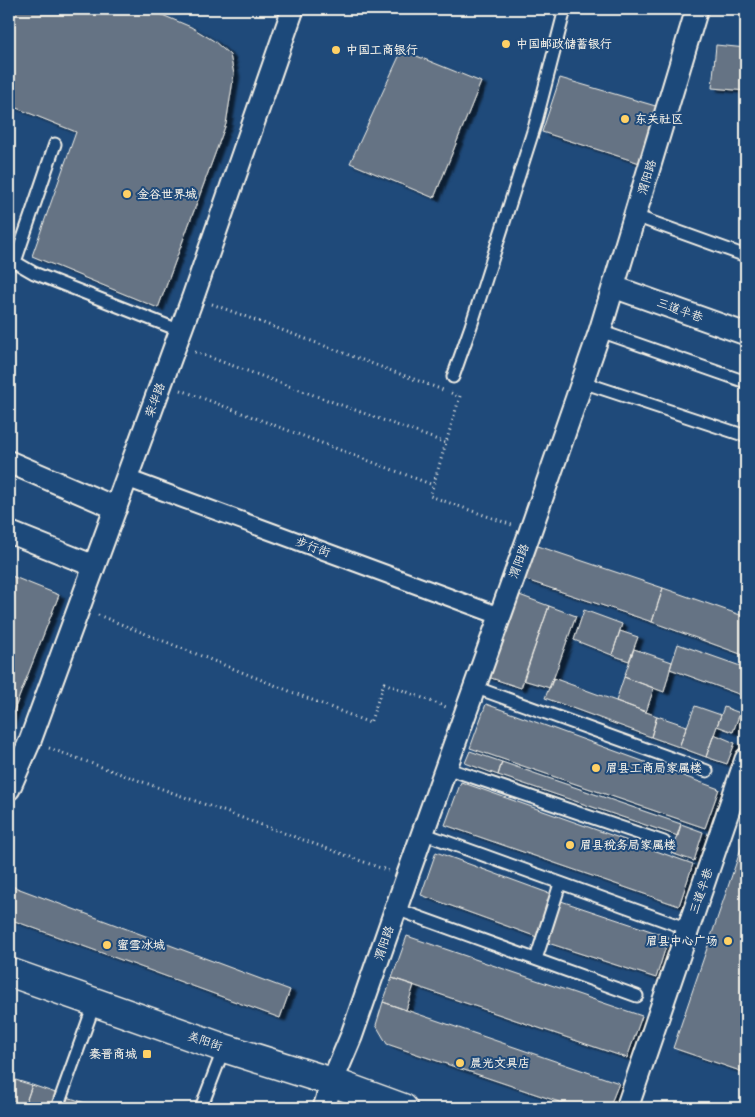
<svg xmlns="http://www.w3.org/2000/svg" width="755" height="1117" font-family="'Balsamiq Sans','LXGW WenKai TC',sans-serif">
  <defs>
    <filter id="shadow"><feDropShadow dx="5.5" dy="3" stdDeviation="1" flood-color="#0009"/></filter>
  </defs>
  <rect width="100%" height="100%" fill="#1f4a7a"/>
  <filter id="ink" filterUnits="userSpaceOnUse"><feTurbulence type="fractalNoise" baseFrequency=".02" numOctaves="2"/><feDisplacementMap in="SourceGraphic" scale="10" xChannelSelector="R" yChannelSelector="G"/><feConvolveMatrix kernelMatrix="1 2 1 2 8 2 1 2 1" color-interpolation-filters="sRGB"/></filter>
  <g filter="url(#ink)">
    <path fill="#657384" stroke="#f4f1e8" filter="url(#shadow)" d="M9,9H148L191,27L214,41L230,55L234,74L226,124L158,308L32,256L76,132L9,105Z
      M716,45L746,48V91L712,88Z
      M402,50L481,82L434,198L350,163Z
      M560,78L659,107L643,164L542,132Z
      M535,545L663,588L652,622L523,579Z
      M9,575L59,595L9,723Z
      M663,588L746,617V656L652,622Z
      M514,593L549,606L521,688L485,676Z
      M549,606L576,616L550,688L523,680Z
      M584,610L622,624L612,655L574,640Z
      M620,631L638,637L629,661L612,655Z
      M678,644L746,668V690L744,696L670,669Z
      M634,649L672,662L664,692L624,677Z
      M624,677L654,688L646,712L616,701Z
      M553,678L657,716L651,737L545,698Z
      M486,704L719,789L705,828L470,748Z
      M695,706L721,715L706,757L679,747Z
      M724,707L740,713L733,732L717,726Z
      M657,716L687,726L679,747L651,737Z
      M714,734L735,743L727,764L706,757Z
      M470,751L502,762L498,775L465,763Z
      M502,762L681,824L678,836L498,775Z
      M461,782L693,864L679,906L445,825Z
      M681,824L703,832L694,861L671,853Z
      M746,834V1073L673,1048Z
      M436,852L551,894L537,937L421,895Z
      M9,885L290,990L280,1018L9,919Z
      M561,901L669,937L656,978L548,943Z
      M407,936L642,1016L627,1058L392,978Z
      M392,978L414,985L406,1010L383,1002Z
      M383,1002L619,1083L609,1108H577L387,1044L376,1025Z
      M9,1078L32,1085L24,1108H9Z
      M32,1085L100,1108H24Z"/>
    <g fill="none" stroke-linecap="round" stroke-linejoin="round">
      <g stroke="#f4f1e8" stroke-width="15">
        <path id="service" d="M55,144L15,262L34,273L181,331
          M635,216L746,256
          M600,331L746,382
          M453,377L471,326L535,125L565,9
          M582,382L746,436
          M474,687L707,771
          M446,768L664,842
          M422,833L688,929
          M396,909L637,996
          M536,959L560,884
          M57,1108L95,1002
          M201,1108L224,1048"/>
      </g>
      <g stroke="#f4f1e8" stroke-width="20">
        <path id="pedestrian" d="M126,478L500,616"/>
      </g>
      <g stroke="#f4f1e8" stroke-width="25">
        <path id="minor" d="M614,287L746,334
          M9,462L116,508
          M9,532L94,566
          M9,789L30,741L193,297L293,9
          M324,1108L332,1082L351,1037L407,877L530,532L600,331L697,9
          M627,1108L746,759"/>
      </g>
      <g stroke="#f4f1e8" stroke-width="31">
        <path id="primary" d="M9,972L224,1048L332,1082L403,1108"/>
      </g>
      <path stroke="#f4f1e8" stroke-width="3" stroke-dasharray="1 4" stroke-linecap="butt" d="M212,304L443,390
        M195,352L446,443
        M181,390L433,485
        M451,393L460,397
        M460,396L430,496L512,525
        M98,615L370,723L384,683L446,707
        M49,748L389,871"/>
      <use href="#service" stroke="#1f4a7a" stroke-width="11"/>
      <use href="#pedestrian" stroke="#1f4a7a" stroke-width="16"/>
      <use href="#minor" stroke="#1f4a7a" stroke-width="21"/>
      <use href="#primary" stroke="#1f4a7a" stroke-width="28"/>
    </g>
  </g>
  <g fill="#ffd166" stroke="#1f4a7a" stroke-width="2">
    <circle cx="506" cy="44" r="5"/>
    <circle cx="336" cy="50" r="5"/>
    <circle cx="625" cy="119" r="5"/>
    <circle cx="127" cy="194" r="5"/>
    <circle cx="596" cy="768" r="5"/>
    <circle cx="570" cy="845" r="5"/>
    <circle cx="728" cy="941" r="5"/>
    <circle cx="107" cy="945" r="5"/>
    <rect x="142" y="1049" width="10" height="10" rx="2.5"/>
    <circle cx="460" cy="1063" r="5"/>
  </g>
  <g text-anchor="middle" stroke-width="4" stroke-linejoin="round" paint-order="stroke">
    <g font-size="12" font-weight="bold" fill="#f4f1e8" stroke="#1f4a7a" text-anchor="start">
      <text x="516" y="48">中国邮政储蓄银行</text>
      <text x="346" y="54">中国工商银行</text>
      <text x="635" y="123">东关社区</text>
      <text x="137" y="198">金谷世界城</text>
      <text x="606" y="772">眉县工商局家属楼</text>
      <text x="580" y="849">眉县税务局家属楼</text>
      <text x="718" y="945" text-anchor="end">眉县中心广场</text>
      <text x="117" y="949">蜜雪冰城</text>
      <text x="137" y="1058" text-anchor="end">秦晋商城</text>
      <text x="470" y="1067">晨光文具店</text>
    </g>
    <g font-size="12" fill="#f4f1e8" stroke="#1f4a7a">
      <text transform="translate(647 177) rotate(-73)" y="4">渭阳路</text>
      <text transform="translate(680 310) rotate(20)" y="4">三道半巷</text>
      <text transform="translate(155 400) rotate(-70)" y="4">荣华路</text>
      <text transform="translate(313 547) rotate(20)" y="4">步行街</text>
      <text transform="translate(519 561) rotate(-70)" y="4">渭阳路</text>
      <text transform="translate(701 891) rotate(-71)" y="4">三道半巷</text>
      <text transform="translate(384 943) rotate(-71)" y="4">渭阳路</text>
      <text transform="translate(205 1041) rotate(19)" y="4">美阳街</text>
    </g>
  </g>
  <rect width="755" height="1117" fill="none" stroke="#1f4a7a" stroke-width="30"/>
  <rect x="15" y="15" width="725" height="1087" fill="none" stroke="#f4f1e8" stroke-width="2" filter="url(#ink)"/>
</svg>
